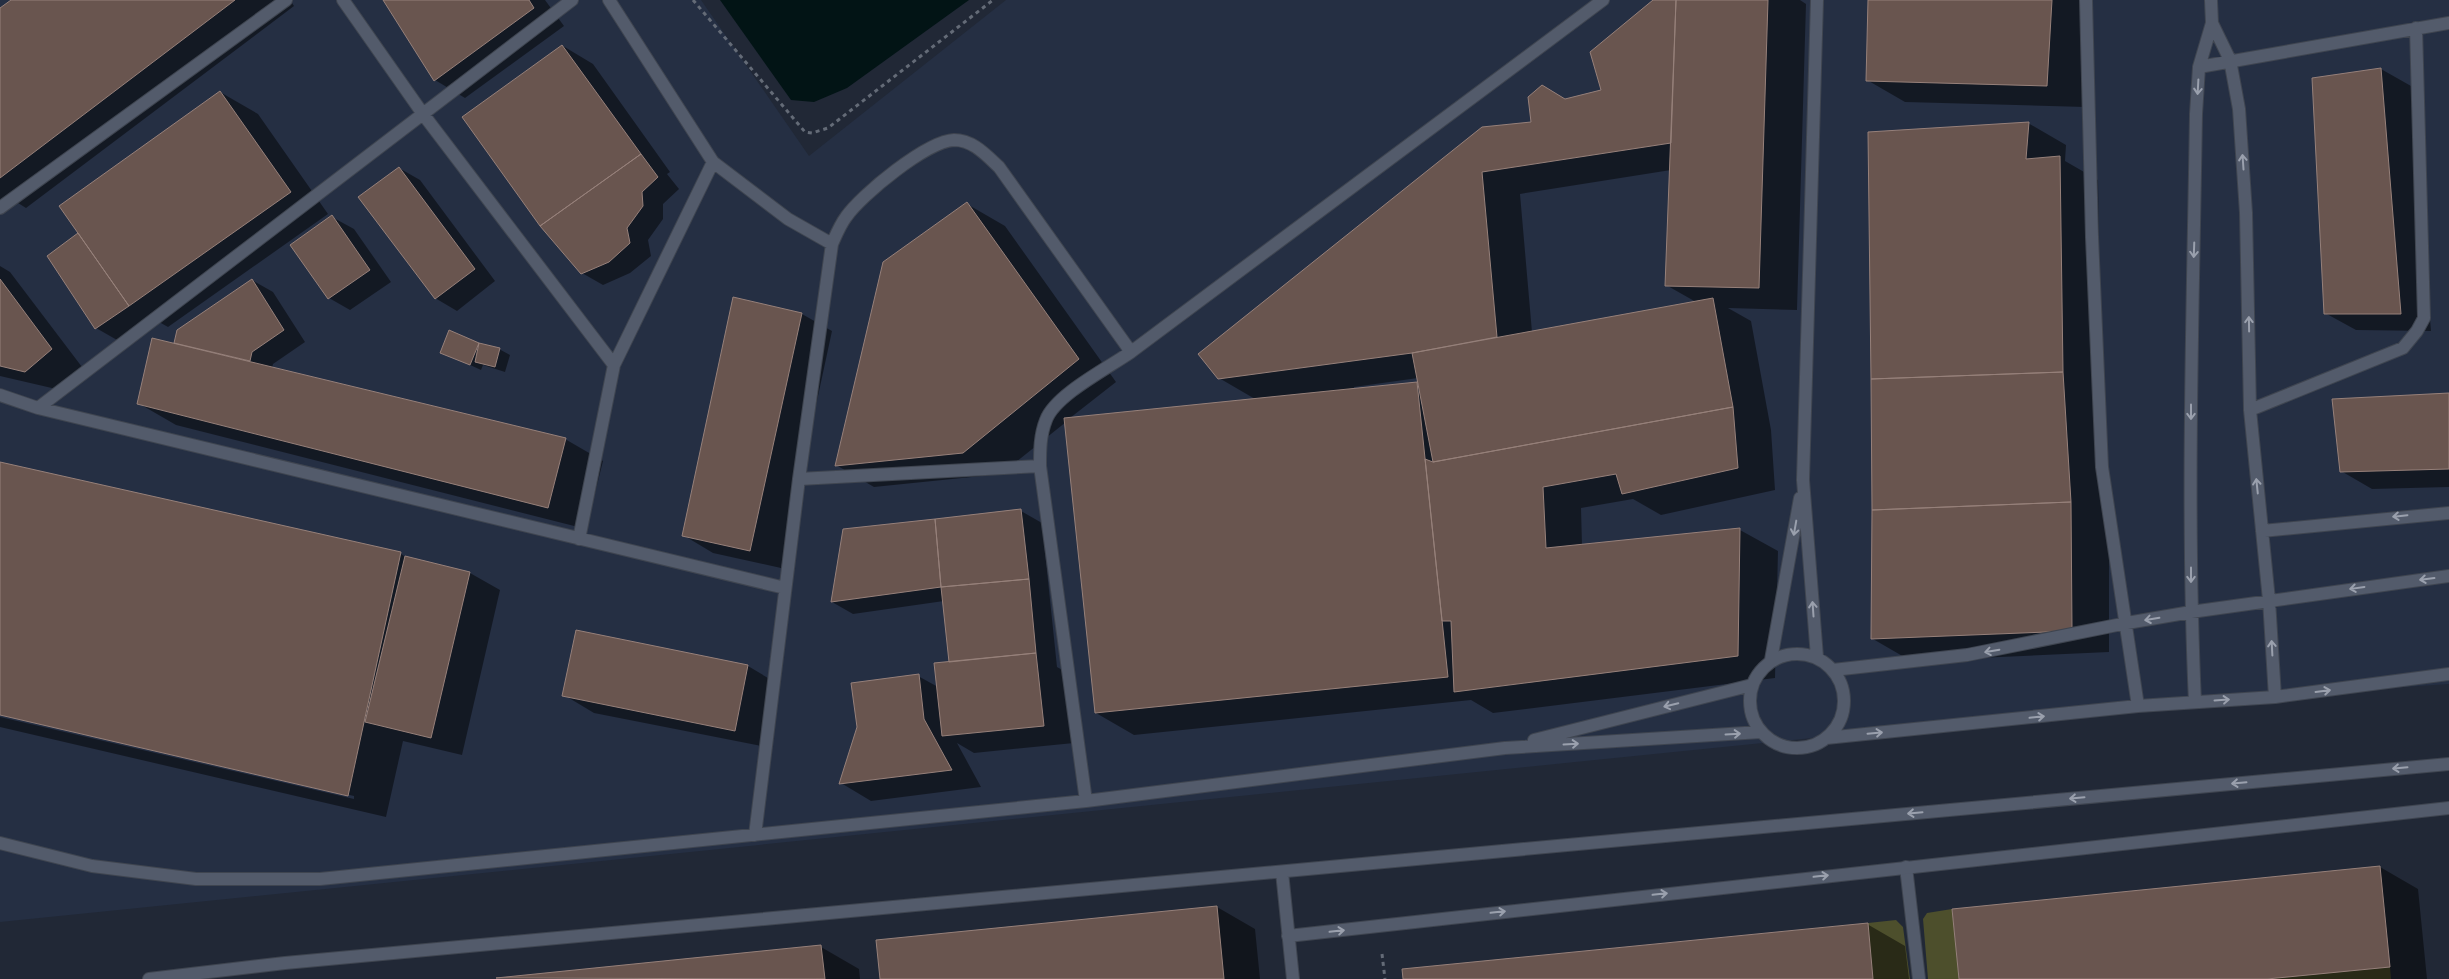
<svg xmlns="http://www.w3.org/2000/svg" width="2449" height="979" font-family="Manrope,sans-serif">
  <rect width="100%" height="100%" fill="#212836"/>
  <path fill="#252f43" d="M0,0H701L809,156L1006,0H2449V684L2146,704L0,922Z"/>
  <path fill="#4d4f2c" d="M1952,909L1959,979H1928L1923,919L1927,913Z
    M1896,920L1903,927L1910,979H1873L1868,923Z
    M2390,967L2391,979H2267Z"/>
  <path fill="#021415" d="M720,0H969L847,88L814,102L791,100Z"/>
  <path fill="#0007" fill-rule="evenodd" d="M13,0H290L294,6L26,208L10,198L0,206V10Z
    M384,0H545L564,26L465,98L435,80Z
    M1655,0H1800L1806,4L1797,310L1728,308L1751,321L1771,430L1775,490L1661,515L1633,499L1581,508L1582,545L1740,530L1778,551L1775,678L1493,713L1471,700L1134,735L1096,713L1066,422L1001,474L874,487L836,465L967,204L1005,226L1116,382L1070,418L1255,399L1219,378L1533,124L1566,101L1603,90ZM1671,170L1666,285L1696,302L1532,332L1520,194ZM1418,378L1419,383L1354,389V387Z
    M1869,0H2090L2085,107L1905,102L1867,80Z
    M563,46L593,64L670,172L667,174L679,189L663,204V219L648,240L651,256L630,273L603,285L582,273Z
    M2381,69L2411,86L2431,331L2356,330L2325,313Z
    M220,92L258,114L328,214L168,327L152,318L117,340L96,328L78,235Z
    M2028,123L2066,145L2065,161L2098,180L2101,394L2109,525V652L1911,661L1873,639L1870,133Z
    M399,168L420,180L495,281L457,311L435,298Z
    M332,217L354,229L391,282L350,310L329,298Z
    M0,266L10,272L82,367L56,389L0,376Z
    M252,280L273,292L305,342L273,364L272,368L565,439L603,461L586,529L176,425L138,403L180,346L176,342Z
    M734,299L802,314L832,331L781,568L713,553L683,535Z
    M450,332L479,344L499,349L510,355L505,372L483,365L481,370L442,352Z
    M2449,394V487L2372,489L2341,471Z
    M0,464L401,554L407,558L470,573L500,590L462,755L403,741L386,817L0,727V717L354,799V796L0,714Z
    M1021,511L1042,523L1057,667L1066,672L1074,743L974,753L957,743L981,787L871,801L841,783L918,676L938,687L950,663L944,601L853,614L832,602Z
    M748,666L778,684L766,747L594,713L564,695Z
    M2380,867L2418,889L2427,979H1960L1953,910Z
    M1217,907L1255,929L1260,979H881Z
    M1867,924L1905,946L1909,979H1405Z
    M821,947L859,969L860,979H501Z"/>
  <path fill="#69554f" stroke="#96807a" d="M11,0H235L0,178V8Z
    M383,0H529L534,8L434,81Z
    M1653,0H1676L1671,143L1482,172L1497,337L1412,353L1218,379L1198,354L1482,127L1531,122L1528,97L1542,85L1565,99L1601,90L1590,52Z
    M1676,0H1768L1759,288L1665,286Z
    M1868,0H2052L2047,86L1866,81Z
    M562,45L641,154L540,226L462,117Z
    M2381,68L2401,314H2324L2312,78Z
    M220,91L291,192L129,306L59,206Z
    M2029,122L2026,159L2060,156L2063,372L1871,379L1868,132Z
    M641,154L658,177L642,192L643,206L627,228L630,243L609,262L581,274L540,226Z
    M399,167L475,269L435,299L358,197Z
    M967,202L1079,359L963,453L835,466L883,262Z
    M332,215L370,270L328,299L290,245Z
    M78,233L129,306L95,329L47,256Z
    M0,279L52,349L25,372L0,366Z
    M252,279L284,330L252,352L250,361L174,343L177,330Z
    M733,297L802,313L750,551L682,536Z
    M1713,298L1733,407L1433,462L1412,353Z
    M449,330L479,343L470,365L440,353Z
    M152,338L566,438L548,508L137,404Z
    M479,343L500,348L495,367L475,362Z
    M2063,372L2071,502L1872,510L1871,379Z
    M1417,382L1448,677L1095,713L1064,418Z
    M2449,393V469L2340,472L2332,399Z
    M1733,407L1738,468L1622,494L1616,474L1543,487L1546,548L1740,528L1738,656L1454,692L1451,621H1442L1425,459L1433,462Z
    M0,462L401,552L348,796L0,715Z
    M2071,502L2072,631L1871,639L1872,510Z
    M1021,509L1029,579L941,587L935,519Z
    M935,519L941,587L831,602L843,529Z
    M405,556L470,572L431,738L365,722Z
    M1029,579L1036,653L949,662L941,587Z
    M576,630L748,665L735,731L562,696Z
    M1036,653L1044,726L942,736L934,663Z
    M919,674L924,719L952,770L839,784L857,727L851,683Z
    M2380,866L2390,967L2267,979H1959L1952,909Z
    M1217,906L1224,979H880L876,940Z
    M1868,923L1873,979H1403L1402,969Z
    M821,945L825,979L496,978Z"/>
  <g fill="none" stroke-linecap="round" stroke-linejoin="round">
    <g stroke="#3f4550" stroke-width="14">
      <path id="service" d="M343,0L423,114L614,365
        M609,0L713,162L788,219L832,244
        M2086,0L2092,237L2102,467L2138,706
        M2212,23L2230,60L2239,109L2246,213L2250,410L2269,600L2275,697
        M2199,67L2449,23
        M0,208L286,0
        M0,395L38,408L785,588
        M38,408L572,0
        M2250,410L2403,348L2417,331L2424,318L2416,28
        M799,479L832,244C836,235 840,225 846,217C861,195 927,141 954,140C973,140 986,155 999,167L1131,352
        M2262,531L2449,513
        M579,539L614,365L713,162
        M1750 701a47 47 0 1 1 94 0a47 47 0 1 1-94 0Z
        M1817,657L1803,480L1817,0
        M1771,660L1800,498
        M1833,670L1967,655L2127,623L2191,612L2449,576
        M2195,702C2186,506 2193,310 2196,114L2199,67L2212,23L2211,0
        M1826,738L2138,706L2275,697L2449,674
        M1534,740L1752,685
        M1086,801L1040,466C1040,450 1040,435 1046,420C1055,395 1108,368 1131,352L1603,0
        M755,835L799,479L1040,466
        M0,843L92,866L196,879H320L1086,801L1505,748L1761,732"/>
    </g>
    <g stroke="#3f4550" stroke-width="14">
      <path id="pedestrian" d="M1906,867L1919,979"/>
    </g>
    <g stroke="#3f4550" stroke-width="14">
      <path id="minor" d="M1282,872L1293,979
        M1288,936L2449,808
        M149,979L285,963L2449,764"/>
    </g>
    <path stroke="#646b77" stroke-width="3" stroke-dasharray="4 4" stroke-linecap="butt" d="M693,0L805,132L812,133L828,128L993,0
      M1382,954L1385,979"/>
    <use href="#service" stroke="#535b6b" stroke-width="12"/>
    <use href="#pedestrian" stroke="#535b6b" stroke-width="12"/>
    <use href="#minor" stroke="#535b6b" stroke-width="12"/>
  </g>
  <defs><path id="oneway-shaft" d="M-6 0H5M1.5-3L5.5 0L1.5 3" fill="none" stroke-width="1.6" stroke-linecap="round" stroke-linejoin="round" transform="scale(1.25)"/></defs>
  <g stroke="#9aa0ad">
    <use href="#oneway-shaft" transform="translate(2198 87) rotate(93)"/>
    <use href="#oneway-shaft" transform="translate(2243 162) rotate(-94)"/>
    <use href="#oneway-shaft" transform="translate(2194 250) rotate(92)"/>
    <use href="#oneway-shaft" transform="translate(2249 324) rotate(-91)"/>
    <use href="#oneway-shaft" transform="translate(2191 412) rotate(90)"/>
    <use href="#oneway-shaft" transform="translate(2257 486) rotate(-96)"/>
    <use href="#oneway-shaft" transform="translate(2400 516) rotate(174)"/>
    <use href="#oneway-shaft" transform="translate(1795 528) rotate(100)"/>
    <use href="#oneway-shaft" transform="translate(2191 575) rotate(90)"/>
    <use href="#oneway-shaft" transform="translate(2427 579) rotate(173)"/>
    <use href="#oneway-shaft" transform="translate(2357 588) rotate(172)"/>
    <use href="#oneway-shaft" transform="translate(1813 609) rotate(-94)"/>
    <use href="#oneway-shaft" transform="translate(2152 619) rotate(171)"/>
    <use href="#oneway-shaft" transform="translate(2272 648) rotate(-93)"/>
    <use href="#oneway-shaft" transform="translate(1992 651) rotate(170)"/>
    <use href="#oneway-shaft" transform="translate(2323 691) rotate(-7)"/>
    <use href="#oneway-shaft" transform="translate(2222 700) rotate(-4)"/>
    <use href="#oneway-shaft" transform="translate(1671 705) rotate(166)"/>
    <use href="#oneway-shaft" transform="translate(2037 717) rotate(-6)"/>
    <use href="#oneway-shaft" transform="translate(1875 733) rotate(-5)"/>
    <use href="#oneway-shaft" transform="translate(1733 734) rotate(-3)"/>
    <use href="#oneway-shaft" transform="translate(1571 744) rotate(-3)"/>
    <use href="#oneway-shaft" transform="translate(2400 768) rotate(175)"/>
    <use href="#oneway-shaft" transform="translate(2239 783) rotate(175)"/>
    <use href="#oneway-shaft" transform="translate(2077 798) rotate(175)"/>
    <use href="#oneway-shaft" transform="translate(1915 813) rotate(175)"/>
    <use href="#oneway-shaft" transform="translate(1821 876) rotate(-6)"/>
    <use href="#oneway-shaft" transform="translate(1660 894) rotate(-6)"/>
    <use href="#oneway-shaft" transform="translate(1498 912) rotate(-6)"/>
    <use href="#oneway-shaft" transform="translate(1337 931) rotate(-6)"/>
  </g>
</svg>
